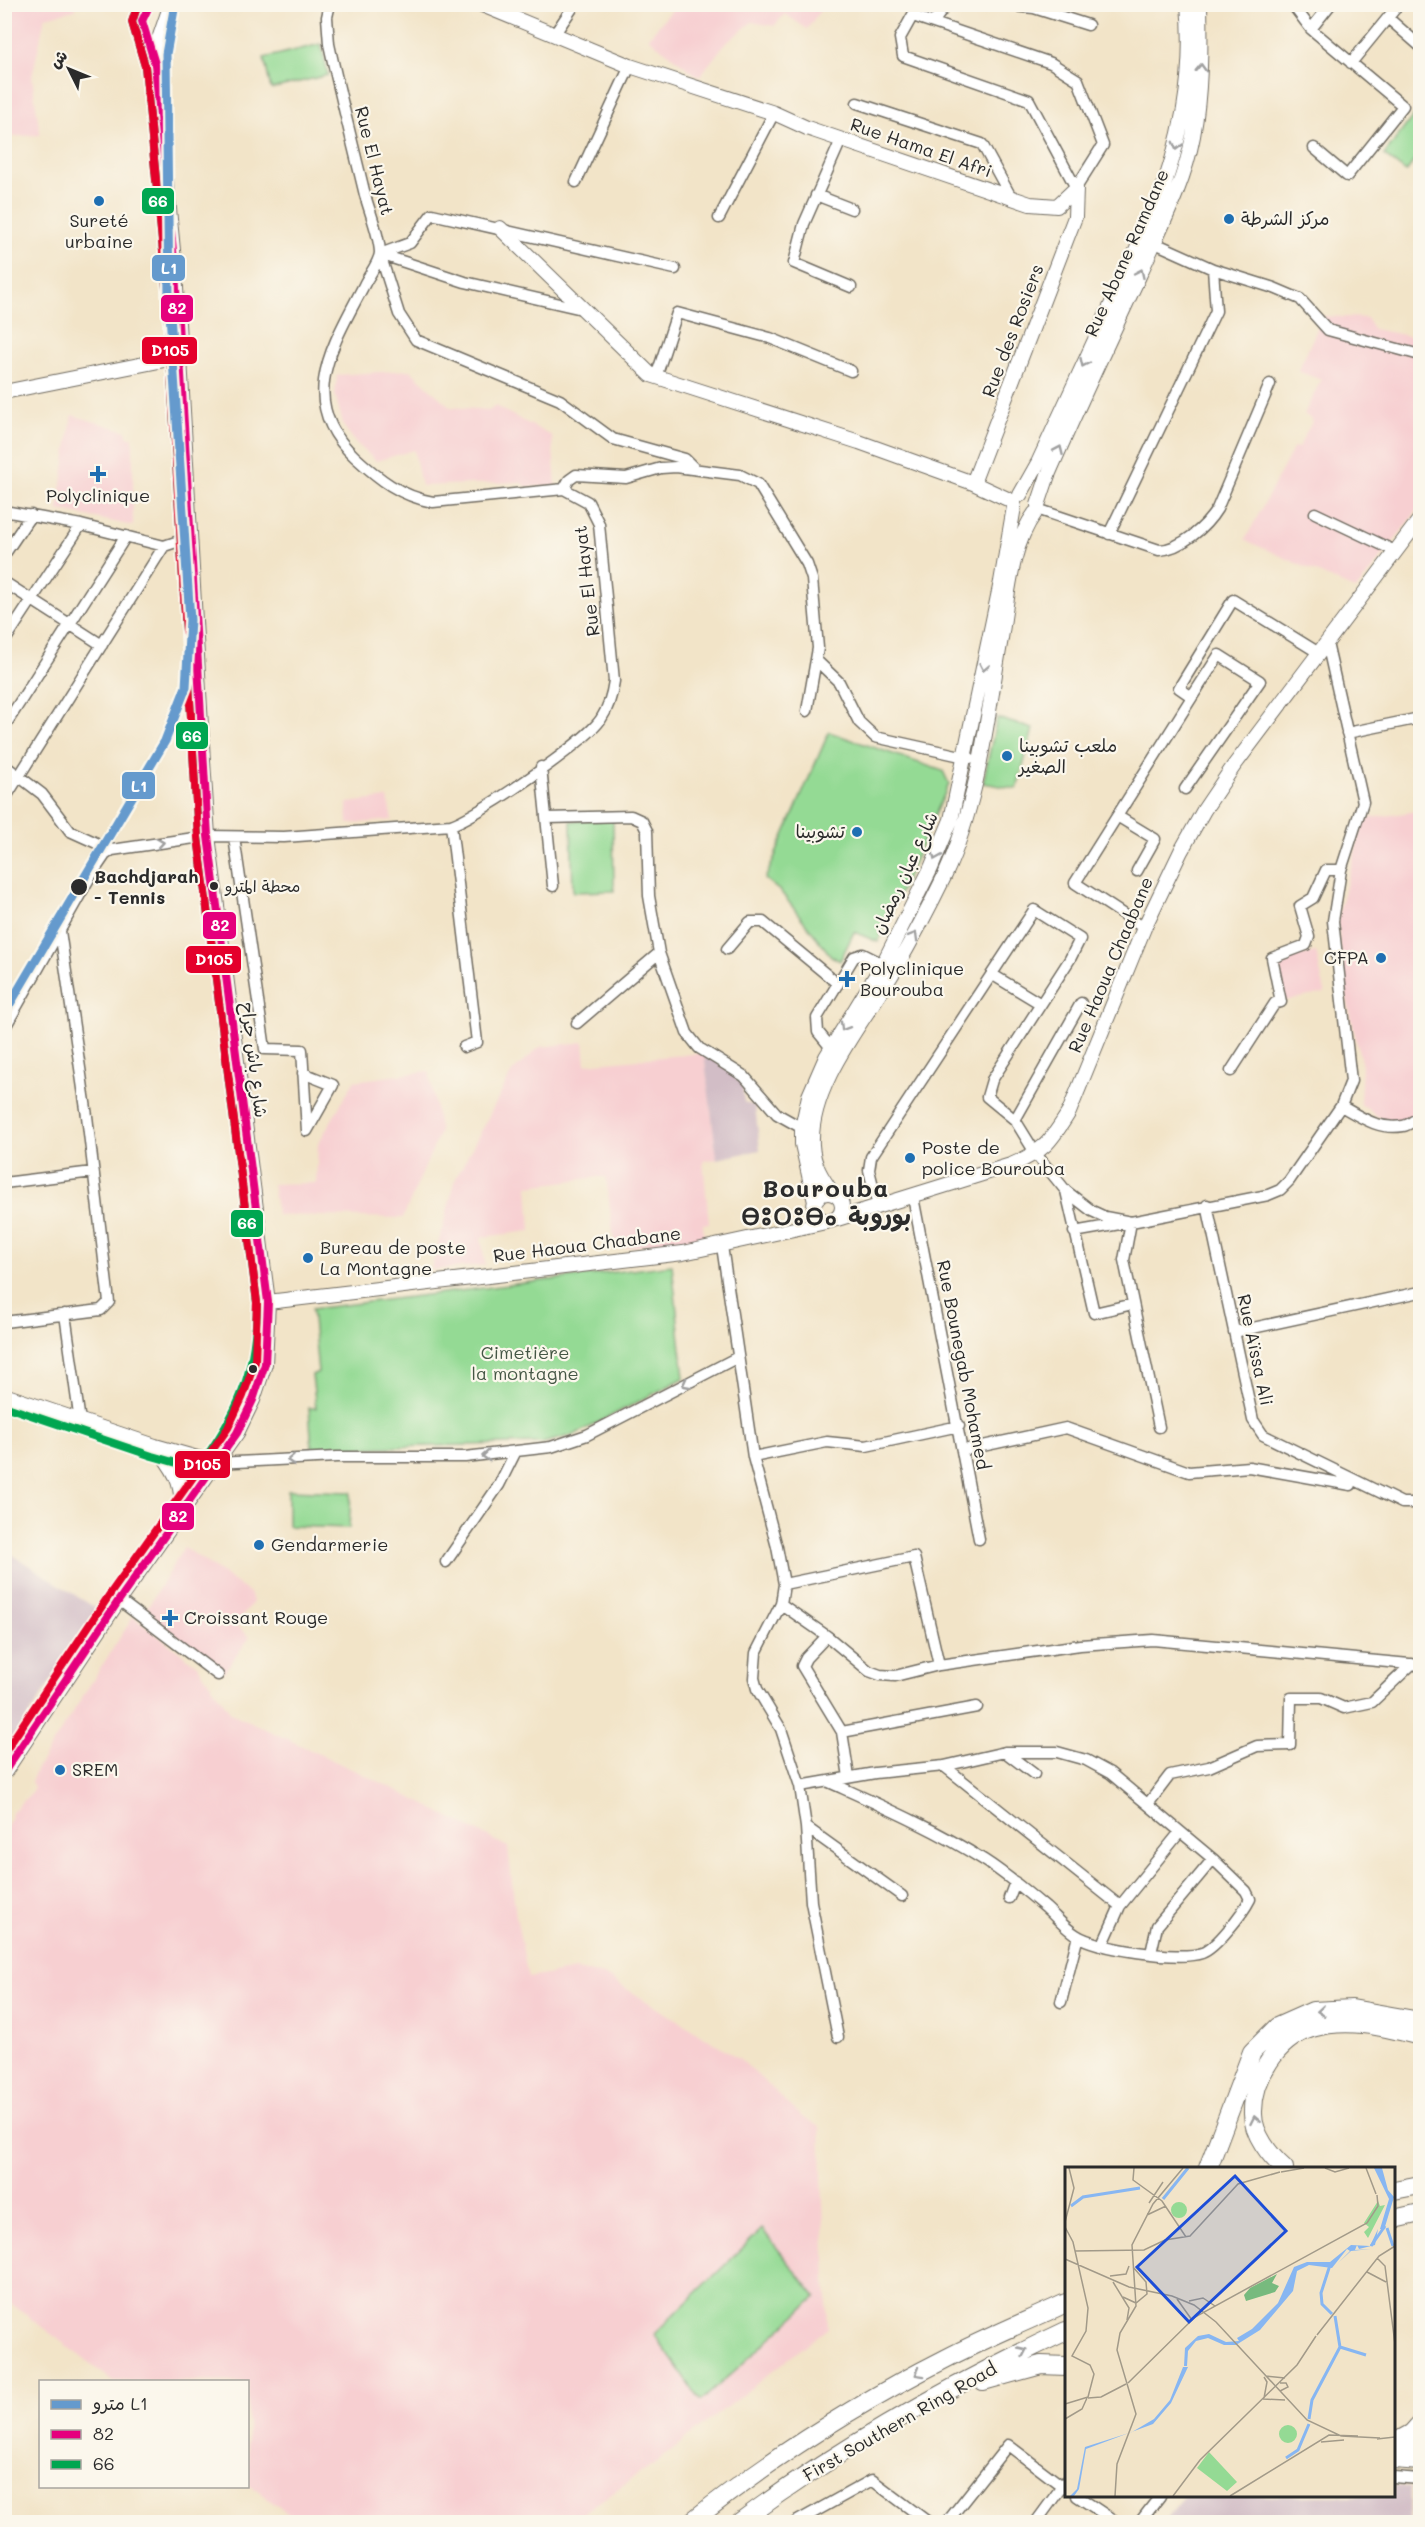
<svg xmlns="http://www.w3.org/2000/svg" width="1425" height="2527" font-family="Mali,'Playpen Sans Arabic','Noto Sans Tifinagh',sans-serif">
  <rect width="100%" height="100%" fill="#fbf7ec"/>
  <filter id="ink" filterUnits="userSpaceOnUse"><feTurbulence type="fractalNoise" baseFrequency=".0167" numOctaves="2"/><feDisplacementMap in="SourceGraphic" scale="12" xChannelSelector="R" yChannelSelector="G"/><feConvolveMatrix kernelMatrix="1 2 1 2 8 2 1 2 1" color-interpolation-filters="sRGB"/></filter>
  <filter id="wash" filterUnits="userSpaceOnUse"><feTurbulence type="fractalNoise" baseFrequency=".008" numOctaves="4" result="noise"/><feDisplacementMap in="SourceGraphic" scale="24" xChannelSelector="R" yChannelSelector="G"/><feGaussianBlur stdDeviation="1.35" result="paint"/><feColorMatrix in="noise" values="0 0 0 0 0 0 0 0 0 0 0 0 0 0 0 0 0 1.4 0 .05"/><feComposite in="paint" operator="in"/></filter>
  <g filter="url(#wash)">
    <rect width="100%" height="100%" fill="#f2e4c8"/>
    <path fill="#f7cfd1" d="M5,4L74,5L75,10L45,17L32,77L40,135L5,137Z
      M677,4H824V5L807,29L785,14L774,26L752,22L724,45L699,77L648,38Z
      M1323,316L1367,318L1373,329L1420,338V507L1356,590L1245,540L1294,447L1298,448L1313,420L1304,414L1321,380L1298,371Z
      M410,370L450,407L489,410L495,406L552,436L556,486L528,487L520,482L421,486L414,450L376,461L356,443L344,427L335,395L337,375Z
      M72,415L126,431L127,437H133V526L58,510Z
      M388,798L392,820L348,824L347,803Z
      M1418,811L1420,826V1120L1392,1126L1360,1104L1362,1066L1346,995L1337,920L1364,819Z
      M1316,952L1325,993L1284,1001L1275,960Z
      M584,1042L586,1064L704,1053L717,1159L703,1161L709,1223L703,1224L704,1238L615,1249L606,1177H599L528,1186L531,1231L481,1237L485,1265L431,1270L456,1178L512,1072L540,1047Z
      M429,1071L440,1132L403,1218L277,1215L272,1184L316,1183L318,1144L354,1081Z
      M184,1547L250,1593L252,1598L253,1602L236,1625L250,1637L224,1672L143,1615Z
      M133,1617L198,1666L231,1713L388,1786L508,1847L516,1916L528,1978L576,1970L604,1975L739,2058L802,2117L820,2127L828,2328L655,2463L570,2522H299L248,2484V2382L113,2381L5,2299L4,1834L13,1811L31,1793L34,1787L31,1782L36,1770Z"/>
    <path fill="#d2bdc6" d="M704,1053L742,1079L744,1102L755,1106L760,1150L717,1159Z
      M5,1550L97,1609L5,1753Z
      M1394,2486L1410,2487L1409,2522H1164L1185,2496H1394Z"/>
    <path fill="#94da94" stroke="#608260" stroke-width="1.5" d="M321,44L328,75L271,89L264,58Z
      M1416,112L1420,115V153L1406,172L1384,155Z
      M997,718L1033,729L1017,789L983,783Z
      M829,732L943,771L949,784L878,942L854,932L840,961L831,956L781,892L765,879Z
      M613,819L614,891L573,892L571,821Z
      M672,1265L684,1378L574,1435L543,1443L312,1449L309,1408H316L312,1375L318,1372L312,1309Z
      M288,1490L351,1492L349,1528L288,1526Z
      M762,2229L816,2297L701,2401L654,2334Z"/>
  </g>
  <g filter="url(#ink)">
    <g fill="none" stroke-linecap="round" stroke-linejoin="round">
      <g stroke="#716c62" stroke-width="13">
        <path id="street" d="M919,4L900,38L903,56L1029,100L1076,188
          M992,4L1034,8L1088,25
          M1292,4L1311,29L1403,106L1347,176L1314,148
          M913,16L1051,63L1078,80L1103,145L1076,188
          M1388,18L1420,46
          M934,21L947,4
          M1311,29L1331,4
          M554,35L575,4
          M1351,63L1399,4
          M857,103L982,144L1011,197
          M841,140L804,224L794,263L851,287
          M576,182L630,66
          M816,195L852,209
          M719,218L774,113
          M380,254L399,314L416,340L560,400L613,439L685,459L694,468
          M380,254L410,243L432,214L675,269
          M380,254L465,282L582,309
          M1213,269L1274,288L1300,299L1328,330L1420,355
          M656,377L677,313L770,338L851,371
          M564,489L569,480L576,475L626,478L661,468L676,467L740,475L758,484L807,564L812,579L818,648L807,711
          M1037,509L1159,550C1181,549 1206,527 1217,509L1270,384
          M4,511L81,525L164,546L191,537
          M1315,513L1395,551
          M1109,534L1216,311L1213,269L1155,243
          M4,555L31,515
          M4,582L102,645
          M4,642L81,525
          M817,661L839,682L859,722L875,737L970,758
          M4,727L126,536
          M1347,733L1420,718
          M4,765L42,794L70,831L112,850
          M541,767L553,886
          M1185,789L1260,681L1219,655L1192,697
          M4,800L164,546
          M1117,816L1155,839L1137,871
          M547,818L631,816L642,821L647,831L649,896L659,953L687,1033L699,1048L744,1076L777,1114L802,1128
          M451,825L477,1042L464,1047
          M234,837L265,1049L302,1050L307,1131L333,1085L303,1073
          M1144,928L1075,883L1192,697L1179,688L1233,600L1319,653
          M727,949L750,922H763L838,984
          M993,975L1041,1004
          M577,1023L659,953
          M4,1029L90,877L105,855L112,850L208,836L284,837L451,825C478,816 585,743 601,719C609,707 612,695 614,681L599,524L588,502L564,489L433,502C400,496 379,479 355,457C295,401 333,345 364,285C368,276 380,262 380,252C379,234 370,213 365,195C353,145 340,95 329,44L327,17L330,4
          M832,1049L818,1032L817,1018L854,957L863,954L889,967
          M1231,1071L1275,1003L1281,1002L1272,958L1306,945L1309,937L1300,906L1313,898L1326,870H1341
          M1341,1106C1362,1118 1379,1130 1403,1126C1410,1125 1414,1119 1420,1118
          M1015,1120L1081,1003
          M4,1183L93,1172
          M1066,1191L1094,1313L1133,1304
          M913,1197L979,1539
          M1207,1205L1253,1420L1263,1435L1402,1503H1420
          M878,1206L869,1170L871,1157L1034,910L1080,939L1070,959L992,1080L987,1097L1015,1120L1036,1154L1066,1191L1092,1211L1105,1217L1131,1222L1268,1195L1280,1190L1289,1181L1341,1106L1351,1081L1333,921L1341,870L1363,802L1327,643
          M1074,1232L1131,1222L1124,1260L1159,1427
          M722,1246L753,1457L777,1547L784,1584L781,1604L756,1653L754,1678L757,1689L781,1729L800,1786L806,1827L811,1902L838,2037
          M65,1314L80,1422
          M4,1322L101,1310L109,1302L87,1116L60,931
          M1234,1332L1420,1292
          M964,1450L1066,1428L1189,1472L1249,1467L1351,1485
          M753,1457L827,1442L866,1446L959,1426
          M215,1463L337,1457H465L551,1447L587,1435L738,1357
          M446,1562L499,1485L515,1453
          M784,1584L914,1557L939,1665L1080,1645L1153,1640L1420,1665
          M119,1600L218,1675
          M781,1604L827,1636L869,1671L880,1675L895,1676L939,1665
          M827,1636L806,1658L802,1666L842,1732L849,1777
          M842,1732L977,1707
          M1005,1752L1034,1774
          M944,1766L1120,1906
          M800,1786L875,1773L944,1766L1005,1752H1057L1086,1760L1110,1773L1213,1859L1246,1891L1250,1899C1243,1913 1216,1948 1202,1953C1179,1961 1097,1949 1076,1935C1065,1928 1056,1917 1046,1908C1026,1891 1006,1874 984,1860C935,1829 882,1806 829,1782
          M1148,1804L1170,1775L1209,1767L1257,1746L1290,1745L1291,1698H1321L1344,1708L1372,1702L1412,1664
          M806,1827L902,1896
          M1009,1898L1015,1882
          M1103,1944L1120,1906L1180,1832
          M1151,1953L1157,1926L1213,1859
          M1061,2002L1078,1936
          M1394,2477L1420,2479
          M1077,2496L1116,2522
          M796,2522L872,2480L928,2522
          M947,2522L1008,2445L1066,2489
          M1036,2522L1066,2481
          M1140,2522L1160,2496"/>
      </g>
      <g stroke="#716c62" stroke-width="16">
        <path id="secondary" d="M480,4L630,66L774,113L807,128L1030,204L1057,206L1076,188
          M500,228L651,375L859,442L973,483L1014,502
          M4,392L179,357
          M973,483L1075,217L1076,188
          M1020,495L1038,463L1155,210C1181,143 1195,77 1188,4
          M1038,505L1048,475C1077,408 1108,342 1139,276C1159,231 1184,185 1193,136C1201,92 1201,49 1200,4
          M814 1207a14 14 0 1 1 28 0a14 14 0 1 1-28 0Z
          M833,1194C822,1178 813,1165 812,1145C809,1085 864,1021 894,971C912,940 929,908 945,875C979,801 987,718 1001,638C1008,597 1010,547 1035,513
          M815,1202L802,1144V1128L809,1096L826,1057L883,964L931,868L951,820L1001,582L1014,507
          M837,1219L1011,1165C1044,1151 1050,1143 1069,1112L1144,928L1181,851L1204,810L1233,767L1420,519
          M268,1302L683,1253L826,1222
          M4,1395L155,1446L215,1463
          M155,1446C173,1467 184,1483 181,1511
          M4,1773L119,1600L237,1433L253,1400L265,1364L268,1302L208,836L203,761L175,271L155,64L159,39L171,4"/>
      </g>
      <g stroke="#716c62" stroke-width="20">
        <path id="highway" d="M1208,2168L1252,2052L1277,2027L1313,2011L1352,2009L1420,2021
          M1284,2168C1270,2156 1253,2134 1253,2114C1252,2078 1277,2039 1312,2028C1348,2017 1385,2027 1420,2036
          M1394,2190L1420,2185
          M1394,2219L1420,2213
          M983,2381L1041,2365L1066,2366
          M1394,2443L1412,2433L1420,2424
          M1394,2447H1420
          M1394,2459L1420,2461
          M691,2522C770,2459 856,2404 947,2358C986,2338 1027,2321 1066,2303
          M740,2522C841,2447 953,2384 1066,2331"/>
      </g>
      <use href="#street" stroke="#fff" stroke-width="10"/>
      <use href="#secondary" stroke="#fff" stroke-width="14"/>
      <use href="#highway" stroke="#fff" stroke-width="18"/>
      <g stroke="#fbf7ec" stroke-width="12">
        <path id="bus-1" d="M4,1772L119,1600L237,1433L253,1400L265,1364L268,1302L208,836L175,271L155,64L142,21L150,4"/>
      </g>
      <g stroke="#fbf7ec" stroke-width="12">
        <path id="bus-2" d="M138,4L132,22L145,66L165,272L198,837L257,1303C256,1366 243,1405 206,1457
          M4,1406L152,1456L212,1473"/>
      </g>
      <g stroke="#fbf7ec" stroke-width="12">
        <path id="bus-3" d="M4,1753L110,1594L228,1428L243,1396L255,1362L257,1302L198,837L165,272L145,66L132,22L138,4"/>
      </g>
      <use href="#bus-1" stroke="#e5007d" stroke-width="8"/>
      <use href="#bus-2" stroke="#00a651" stroke-width="8"/>
      <use href="#bus-3" stroke="#e4002b" stroke-width="8"/>
      <g stroke="#fbf7ec" stroke-width="14">
        <path id="metro-1" d="M4,1014L165,741L186,687L190,620L169,298L166,54L175,4"/>
      </g>
      <use href="#metro-1" stroke="#659acd" stroke-width="9"/>
    </g>
    <defs><path id="oneway-chevron" d="M-2-3.5L2.5 0L-2 3.5" fill="none" stroke-width="1.6" stroke-linecap="round" stroke-linejoin="round" transform="scale(1.5)"/></defs>
    <g stroke="#a0a0a0">
      <use href="#oneway-chevron" transform="translate(1201 68) rotate(-88)"/>
      <use href="#oneway-chevron" transform="translate(1177 146) rotate(105)"/>
      <use href="#oneway-chevron" transform="translate(1140 273) rotate(-65)"/>
      <use href="#oneway-chevron" transform="translate(1084 363) rotate(115)"/>
      <use href="#oneway-chevron" transform="translate(1059 450) rotate(-66)"/>
      <use href="#oneway-chevron" transform="translate(984 667) rotate(101)"/>
      <use href="#oneway-chevron" transform="translate(160 843) rotate(-9)"/>
      <use href="#oneway-chevron" transform="translate(936 856) rotate(113)"/>
      <use href="#oneway-chevron" transform="translate(914 936) rotate(-60)"/>
      <use href="#oneway-chevron" transform="translate(844 1027) rotate(121)"/>
      <use href="#oneway-chevron" transform="translate(686 1384) rotate(152)"/>
      <use href="#oneway-chevron" transform="translate(486 1456) rotate(176)"/>
      <use href="#oneway-chevron" transform="translate(291 1460) rotate(177)"/>
      <use href="#oneway-chevron" transform="translate(1321 2011) rotate(175)"/>
      <use href="#oneway-chevron" transform="translate(1255 2120) rotate(-101)"/>
      <use href="#oneway-chevron" transform="translate(1023 2351) rotate(-25)"/>
      <use href="#oneway-chevron" transform="translate(919 2373) rotate(151)"/>
    </g>
  </g>
  <g fill="#1f6fb2" stroke="#fbf7ec" stroke-width="2">
    <circle cx="99" cy="201" r="6"/>
    <circle cx="1229" cy="219" r="6"/>
    <path d="M95 465h6v6h6v6h-6v6h-6v-6h-6v-6h6z"/>
    <circle cx="1007" cy="756" r="6"/>
    <circle cx="857" cy="832" r="6"/>
    <circle cx="1381" cy="958" r="6"/>
    <path d="M844 970h6v6h6v6h-6v6h-6v-6h-6v-6h6z"/>
    <circle cx="910" cy="1158" r="6"/>
    <circle cx="308" cy="1258" r="6"/>
    <circle cx="259" cy="1545" r="6"/>
    <path d="M167 1609h6v6h6v6h-6v6h-6v-6h-6v-6h6z"/>
    <circle cx="60" cy="1770" r="6"/>
  </g>
  <g fill="#2b2b2b" stroke="#fbf7ec" stroke-width="2">
    <circle cx="214" cy="886" r="5"/>
    <circle cx="79" cy="887" r="9"/>
    <circle cx="253" cy="1369" r="5"/>
  </g>
  <g text-anchor="middle" stroke-width="4.5" stroke-linejoin="round" paint-order="stroke">
    <g font-size="16" fill="#2b2b2b" stroke="#fbf7ec" text-anchor="start">
      <text x="225" y="892">محطة المترو</text>
    </g>
    <g font-size="18" fill="#2b2b2b" stroke="#fbf7ec">
      <text transform="translate(921 148) rotate(19)" y="6">Rue Hama El Afri</text>
      <text transform="translate(374 161) rotate(76)" y="6">Rue El Hayat</text>
      <text transform="translate(1127 253) rotate(-66)" y="6">Rue Abane Ramdane</text>
      <text transform="translate(1013 331) rotate(-69)" y="6">Rue des Rosiers</text>
      <text transform="translate(587 581) rotate(-97)" y="6">Rue El Hayat</text>
      <text transform="translate(905 873) rotate(-65)" y="6">شارع عبان رمضان</text>
      <text transform="translate(1111 965) rotate(-67)" y="6">Rue Haoua Chaabane</text>
      <text transform="translate(254 1060) rotate(83)" y="6">شارع باش جراح</text>
      <text transform="translate(587 1245) rotate(-7)" y="6">Rue Haoua Chaabane</text>
      <text transform="translate(1255 1350) rotate(78)" y="6">Rue Aïssa Ali</text>
      <text transform="translate(963 1365) rotate(79)" y="6">Rue Bounegab Mohamed</text>
      <text transform="translate(900 2422) rotate(-30)" y="6">First Southern Ring Road</text>
    </g>
    <g font-size="18" fill="#2b2b2b" stroke="#fbf7ec" text-anchor="start">
      <text x="1241" y="225">مركز الشرطة</text>
      <text x="99" y="227" text-anchor="middle">Sureté<tspan x="99" dy="21">urbaine</tspan></text>
      <text x="98" y="502" text-anchor="middle">Polyclinique</text>
      <text x="1019" y="752">ملعب تشوبينا<tspan x="1019" dy="21">الصغير</tspan></text>
      <text x="845" y="838" text-anchor="end">تشوبينا</text>
      <text x="1369" y="964" text-anchor="end">CFPA</text>
      <text x="860" y="975">Polyclinique<tspan x="860" dy="21">Bourouba</tspan></text>
      <text x="922" y="1154">Poste de<tspan x="922" dy="21">police Bourouba</tspan></text>
      <text x="320" y="1254">Bureau de poste<tspan x="320" dy="21">La Montagne</tspan></text>
      <text x="271" y="1551">Gendarmerie</text>
      <text x="184" y="1624">Croissant Rouge</text>
      <text x="72" y="1776">SREM</text>
    </g>
    <g font-size="18" font-weight="bold" fill="#2b2b2b" stroke="#fbf7ec" text-anchor="start">
      <text x="94" y="883">Bachdjarah<tspan x="94" dy="21">- Tennis</tspan></text>
    </g>
    <g font-size="18" fill="#455745" stroke="#fbf7ec">
      <text x="525" y="1359">Cimetière<tspan x="525" dy="21">la montagne</tspan></text>
    </g>
    <g font-size="24" font-weight="bold" letter-spacing="1.5" fill="#2b2b2b" stroke="#fbf7ec">
      <text x="826" y="1197">Bourouba<tspan x="826" dy="28">ⴱⵓⵔⵓⴱⴰ بوروبة</tspan></text>
    </g>
  </g>
  <g transform="translate(1065 2167)">
    <rect width="330" height="330" fill="#f2e4c8"/>
    <path d="M313,34L315,39L320,38L303,71L299,65L304,60L299,56ZM106 43a8 8 0 1 1 16 0a8 8 0 1 1-16 0ZM214 267a9 9 0 1 1 18 0a9 9 0 1 1-18 0ZM144,285L172,315L162,324L132,301Z" fill="#94da94"/>
    <path d="M212,107L207,116L214,119L210,125L181,134L179,128L185,121Z" fill="#77ba7e"/>
    <path d="M309,1H317L323,23L329,30L319,63L315,62L324,32ZM313,62L310,78L294,82L292,78L290,83L306,82L286,84L273,96L285,84L282,82L267,101L244,98L232,104L228,124L195,163L171,178H159L143,171L131,174L123,184L122,199H119L120,181L133,169L144,167L161,175L174,174L172,171L187,162L213,136L229,100L242,95H265L286,78L305,79ZM118,200H123L106,236L88,257L21,282L14,322L9,329H5L12,322L20,280L67,265L89,252L105,233Z" fill="#87b6f2"/>
    <path fill="none" stroke="#87b6f2" stroke-width="3" d="M98,32L123,1M6,39L18,30L75,21M322,61L328,79M306,79L320,59M265,98L256,126L257,137L267,147M270,149L275,180L301,188M244,252L247,233L275,180M221,291L233,283L244,257"/>
    <path fill="none" stroke="#a29a89" stroke-width="1.5" d="M69,1L68,13L97,34L121,70M260,1L270,5L284,1M301,1L311,27M216,5L239,1M84,36L98,15M82,48L101,39M0,55L9,21L4,1M0,60L8,75L23,141L21,164L7,189L25,198L29,207L23,230M10,84L79,83L100,73L125,69L173,17L215,5M312,91L320,99L330,177M0,92L64,120L107,129L129,138L151,155L242,253L276,269L315,271M302,105L321,115M45,109L61,107L64,99M48,115L64,141L62,153M58,130L71,136L82,127L81,115L68,100M112,132L127,153M124,134L138,131L150,139M252,168L314,89L330,79M201,209L220,211M63,216L130,150L302,56L313,39L312,28M215,216H221L223,220L215,224M23,231L36,230L61,217M199,231L202,215L199,210M198,232L220,233M0,237L23,230M0,252L17,242L22,231M312,272L330,270M256,275L279,273M50,329L52,297L71,247L52,183L55,166L71,139L67,78L88,37L118,1M108,329L135,293L232,198L251,169M165,329L264,268L293,269"/>
    <path fill="#1d4ed8" fill-opacity="0.15" stroke="#1d4ed8" stroke-width="3" d="M170,9L221,64L124,155L72,100Z"/>
    <rect width="330" height="330" fill="none" stroke="#2b2b2b" stroke-width="3"/>
  </g>
  <g stroke="#fbf7ec" stroke-width="2">
    <rect x="141" y="187" width="34" height="28" rx="6" fill="#00a651"/>
    <rect x="151" y="254" width="35" height="28" rx="6" fill="#659acd"/>
    <rect x="160" y="294" width="34" height="29" rx="6" fill="#e5007d"/>
    <rect x="141" y="336" width="57" height="29" rx="6" fill="#e4002b"/>
    <rect x="175" y="721" width="34" height="29" rx="6" fill="#00a651"/>
    <rect x="121" y="771" width="35" height="29" rx="6" fill="#659acd"/>
    <rect x="202" y="911" width="35" height="29" rx="6" fill="#e5007d"/>
    <rect x="185" y="945" width="57" height="29" rx="6" fill="#e4002b"/>
    <rect x="230" y="1209" width="34" height="29" rx="6" fill="#00a651"/>
    <rect x="174" y="1450" width="57" height="29" rx="6" fill="#e4002b"/>
    <rect x="161" y="1502" width="34" height="29" rx="6" fill="#e5007d"/>
  </g>
  <g font-size="16" text-anchor="middle" font-weight="bold" fill="#fff">
    <text x="158" y="207">66</text>
    <text x="169" y="274">L1</text>
    <text x="177" y="314">82</text>
    <text x="170" y="356">D105</text>
    <text x="192" y="742">66</text>
    <text x="139" y="792">L1</text>
    <text x="220" y="931">82</text>
    <text x="214" y="965">D105</text>
    <text x="247" y="1229">66</text>
    <text x="202" y="1470">D105</text>
    <text x="178" y="1522">82</text>
  </g>
  <rect width="1425" height="2527" fill="none" stroke="#fbf7ec" stroke-width="24"/>
  <rect x="39" y="2380" width="210" height="108" fill="#fbf7ec" stroke="#a8a59f" stroke-width="1.5"/>
  <rect x="51" y="2400" width="30" height="9" fill="#659acd" stroke="#a8a59f" stroke-width="1.5"/>
  <text x="93" y="2410" font-size="18" fill="#2b2b2b">مترو L1</text>
  <rect x="51" y="2430" width="30" height="9" fill="#e5007d" stroke="#a8a59f" stroke-width="1.5"/>
  <text x="93" y="2440" font-size="18" fill="#2b2b2b">82</text>
  <rect x="51" y="2460" width="30" height="9" fill="#00a651" stroke="#a8a59f" stroke-width="1.5"/>
  <text x="93" y="2470" font-size="18" fill="#2b2b2b">66</text>
  <g transform="translate(69 69) rotate(313)" stroke="#fbf7ec" stroke-width="4.5" paint-order="stroke">
  <path d="M0-4.5L10 22L0 15L-10 22Z" fill="#2b2b2b"/>
  <text y="-9" font-size="16" font-weight="bold" text-anchor="middle" fill="#2b2b2b">ش</text>
  </g>
</svg>
